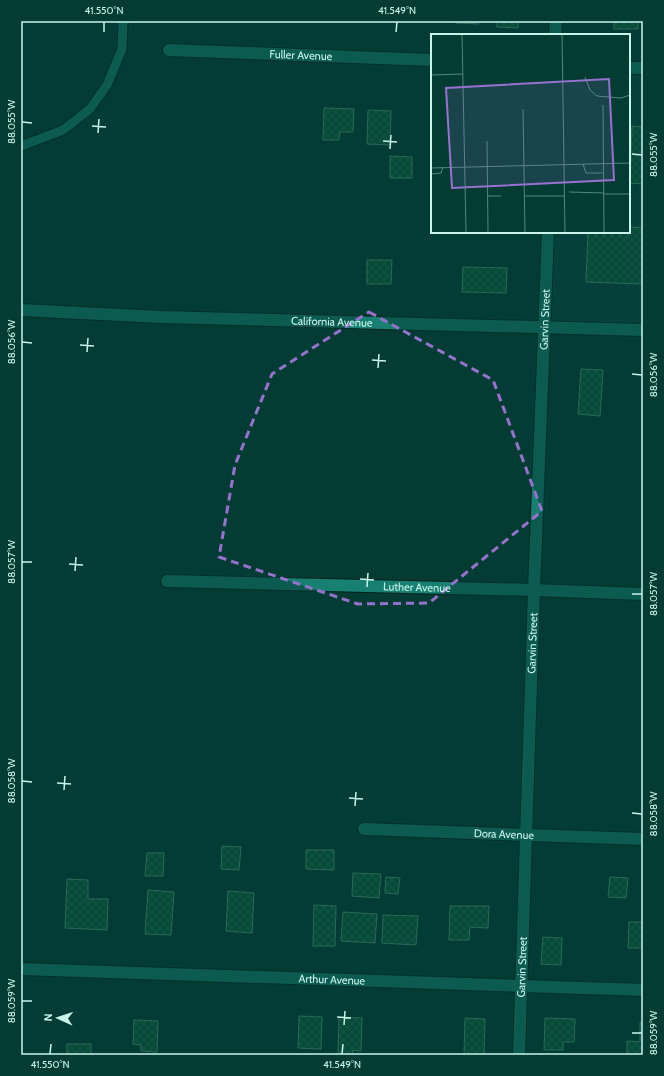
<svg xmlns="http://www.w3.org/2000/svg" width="664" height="1076" font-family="Cabin,sans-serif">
  <defs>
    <pattern id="building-cross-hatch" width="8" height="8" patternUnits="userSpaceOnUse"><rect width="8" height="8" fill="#095b3d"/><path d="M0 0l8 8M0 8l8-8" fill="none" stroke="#2c7359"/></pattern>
  </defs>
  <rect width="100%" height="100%" fill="#043c34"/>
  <path fill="#084840" d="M629,71L643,72V326L549,323L552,232H629Z"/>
  <path fill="url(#building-cross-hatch)" stroke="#58a17e" d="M456,21H478V24L456,23Z
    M497,21H518V28L497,27Z
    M614,21H638V29H614Z
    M324,108L354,109L353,132H340L339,140H323Z
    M368,110L391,111L390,145L367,144Z
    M632,126L643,127V184L630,183Z
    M390,156L412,157V178H390Z
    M629,227L643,228V284L586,282L588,232H629Z
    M367,260H392L391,284H367Z
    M463,267L507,268L506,293L462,292Z
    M581,369L603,370L600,416L578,414Z
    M222,846L241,847L239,870L221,869Z
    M306,850H334V870L306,869Z
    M147,853H164L163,876H145Z
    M353,873L381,874L379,898L352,896Z
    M386,877L400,878L398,894L385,893Z
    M610,877L628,878L626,898L608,897Z
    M67,879L88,880V899H108L107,930L65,928Z
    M148,890L174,892L171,935L145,934Z
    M228,891L254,893L252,933L226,931Z
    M314,905L336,906L335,946H313Z
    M450,906H489L488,928L470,927L469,940H449Z
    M343,912L377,914L375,943L341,941Z
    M383,915L418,916L416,945L382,943Z
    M629,922H643V948H628Z
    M543,937L562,938L561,965L541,964Z
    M299,1016L322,1017L321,1049L298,1048Z
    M339,1017L362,1018L361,1051L353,1050L352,1055H338Z
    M465,1018L485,1019L484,1055H464Z
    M545,1018L575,1019L574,1042H563V1050H544Z
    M134,1020L158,1021L157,1052L141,1051V1045L133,1044Z
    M640,1022H643V1055H627V1041L640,1042Z
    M67,1044H91V1055H67Z"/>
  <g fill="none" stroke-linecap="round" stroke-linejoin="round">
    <g stroke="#02201b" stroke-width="11">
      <path id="lane" d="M21,146L63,130L90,109L107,85L122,49L123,21"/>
    </g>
    <g stroke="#02201b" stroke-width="14">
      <g id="street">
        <path d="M555,35L556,21"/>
        <path id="s1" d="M169,50L432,60"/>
        <path d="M629,68H643"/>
        <path id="s2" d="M21,310L161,317L643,330"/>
        <path id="s3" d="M167,581L534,590L643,594"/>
        <path id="s4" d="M364,829L643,839"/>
        <path id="s5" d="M21,969L643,990"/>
        <path id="s6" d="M519,1055L534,590L548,232"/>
      </g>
    </g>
    <use href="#lane" stroke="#178072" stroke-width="9"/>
    <use href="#street" stroke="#178072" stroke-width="12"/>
  </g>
  <path d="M0 0H664V1076H0ZM369,312L493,380L542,511L429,603L358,604L219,557L235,465L272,374Z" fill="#043c34" fill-opacity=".55" fill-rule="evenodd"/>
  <path fill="none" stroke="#9672ce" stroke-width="3" stroke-dasharray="8 5" stroke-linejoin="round" d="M369,312L493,380L542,511L429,603L358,604L219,557L235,465L272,374Z"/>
  <path fill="none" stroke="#c9f4eb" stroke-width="1.5" d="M104,32V22M396,32L397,22M22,122L32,123M92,126L106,127M98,133L99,119M383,141L397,142M390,149L391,135M632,154L642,155M22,342L32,343M80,345L94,346M87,352L88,338M372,360L386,361M378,368L379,354M632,374L642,375M22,562H32M69,564L83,565M75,571L76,557M360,579L374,580M367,587L368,573M632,594H642M22,781L32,782M57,783L71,784M64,790L65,776M349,798L363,799M355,806L356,792M632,813L642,814M22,1001H32M337,1017L351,1018M344,1025L345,1011M632,1033H642M50,1054L51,1044M342,1054L343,1044"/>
  <g text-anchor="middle" stroke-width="3" stroke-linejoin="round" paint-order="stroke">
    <g font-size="11" fill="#c9f4eb" stroke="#043c34">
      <text dy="4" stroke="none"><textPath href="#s1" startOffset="132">Fuller Avenue</textPath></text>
      <text dy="4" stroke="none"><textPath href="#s6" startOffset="736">Garvin Street</textPath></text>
      <text dy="4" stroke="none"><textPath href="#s2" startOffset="311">California Avenue</textPath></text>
      <text dy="4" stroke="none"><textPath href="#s3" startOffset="250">Luther Avenue</textPath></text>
      <text dy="4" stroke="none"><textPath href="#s6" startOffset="412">Garvin Street</textPath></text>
      <text dy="4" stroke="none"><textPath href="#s4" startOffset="140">Dora Avenue</textPath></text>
      <text dy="4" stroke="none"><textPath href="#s6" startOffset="88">Garvin Street</textPath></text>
      <text dy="4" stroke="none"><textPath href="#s5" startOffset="311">Arthur Avenue</textPath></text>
    </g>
  </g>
  <g transform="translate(431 34)">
    <rect width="199" height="199" fill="#043c34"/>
    <path fill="none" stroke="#53867d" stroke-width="1" d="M31,0L35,199M131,0L134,199M0,41L32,40M154,43L159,56L166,62L190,64L199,61M172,71L173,199M92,75L94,199M56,107L57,199M152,130L155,139H173M0,134L199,129M1,140L10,139L12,133M138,158L173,159M173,160H199M57,162H70M94,162H134"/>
    <path fill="#9672ce" fill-opacity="0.15" stroke="#9672ce" stroke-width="2" d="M178,45L183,146L21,154L15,54Z"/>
    <rect width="199" height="199" fill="none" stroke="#c9f4eb" stroke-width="2"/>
  </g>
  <rect width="664" height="1076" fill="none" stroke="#043c34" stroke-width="44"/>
  <g transform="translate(58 1018) rotate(273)" stroke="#043c34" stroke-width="3" paint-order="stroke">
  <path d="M0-3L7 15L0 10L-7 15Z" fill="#c9f4eb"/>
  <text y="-6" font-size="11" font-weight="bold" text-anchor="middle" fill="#c9f4eb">N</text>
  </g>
  <rect x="22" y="22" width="620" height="1032" fill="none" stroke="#c9f4eb" stroke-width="1.5"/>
  <g font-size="10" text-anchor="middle" fill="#c9f4eb">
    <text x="104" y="14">41.550°N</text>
    <text x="397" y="14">41.549°N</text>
    <text transform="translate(11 122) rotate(-90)" y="4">88.055°W</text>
    <text transform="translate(653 155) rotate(-90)" y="4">88.055°W</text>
    <text transform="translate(11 342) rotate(-90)" y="4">88.056°W</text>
    <text transform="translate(653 375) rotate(-90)" y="4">88.056°W</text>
    <text transform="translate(11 562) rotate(-90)" y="4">88.057°W</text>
    <text transform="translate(653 594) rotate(-90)" y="4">88.057°W</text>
    <text transform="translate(11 781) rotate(-90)" y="4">88.058°W</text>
    <text transform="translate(653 814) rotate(-90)" y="4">88.058°W</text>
    <text transform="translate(11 1001) rotate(-90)" y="4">88.059°W</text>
    <text transform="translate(653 1033) rotate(-90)" y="4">88.059°W</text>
    <text x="50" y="1068">41.550°N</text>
    <text x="342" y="1068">41.549°N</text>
  </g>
</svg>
